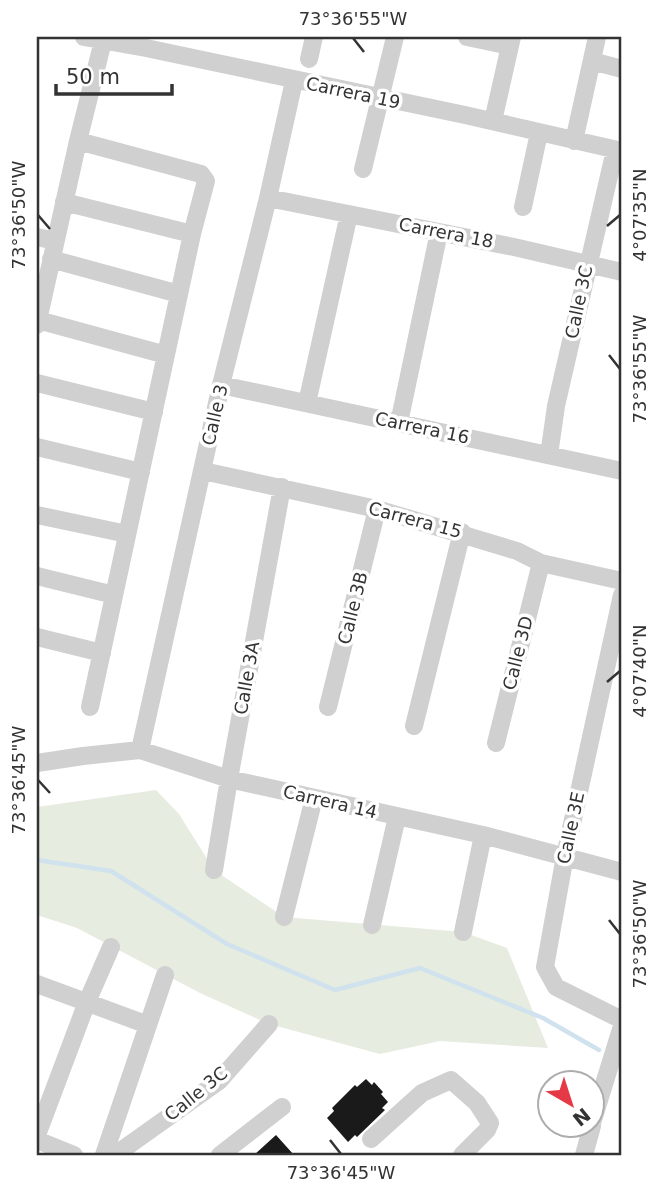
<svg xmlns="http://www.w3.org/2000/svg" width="659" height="1192" font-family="'DejaVu Sans',sans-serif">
  <rect width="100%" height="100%" fill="#fff"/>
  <path fill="#e6ecdf" d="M156,790L179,814L214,870L284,917L463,932L507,948L548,1048L440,1041L380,1054L269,1024L200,993L77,928L37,915V807Z"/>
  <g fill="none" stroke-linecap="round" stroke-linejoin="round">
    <path stroke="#cfe2ee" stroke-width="4.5" d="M37,860L111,871L227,944L335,990L420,968L543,1018L599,1050"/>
  </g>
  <path fill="#1a1a1a" d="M366,1079L372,1085L374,1082L383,1092L381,1094L388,1102L382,1108L385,1110L357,1137L355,1135L348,1142L327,1118L334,1111L332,1108L355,1085L357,1087Z
    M276,1135L294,1155H254Z"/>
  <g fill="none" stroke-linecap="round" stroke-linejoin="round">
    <path stroke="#d0d0d0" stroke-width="18" d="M84,37L146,48L465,115L622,151
      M467,37L510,46
      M309,59L314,37
      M592,61L622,69
      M493,121L512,37
      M78,141L201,174L206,181L192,234L90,707
      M574,141L597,37
      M363,169L395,37
      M268,198L514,247L622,272
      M64,202L192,234
      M523,207L539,133
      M37,237L55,241
      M51,259L179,294
      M38,320L166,355
      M37,325L78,141L103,41
      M37,383L154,412
      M221,385L622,471
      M307,403L349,214
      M399,423L439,232
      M37,447L141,472
      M549,455L556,406L615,150
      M203,471L377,509L517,551L541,563L622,581
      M37,515L127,534
      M37,576L114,595
      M622,595L565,856L545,967L556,987L622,1020
      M37,637L102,653
      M328,707L377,509
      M414,726L462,532
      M496,743L541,563
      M140,750L221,385L268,198L294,81
      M37,763L83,756L140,750L229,779L483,835L622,872
      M214,870L229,779L282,487
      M284,917L314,798
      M372,925L397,817
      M463,932L483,835
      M37,984L148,1025
      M592,1123L622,1026
      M37,1135L87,1002L111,947
      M371,1139L422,1093L451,1080L477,1103L490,1123L487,1130L462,1155
      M37,1140L74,1155
      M104,1155L165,975
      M115,1155L219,1081L269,1024
      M220,1155L282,1107
      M584,1155L592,1126"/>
  </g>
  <path fill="none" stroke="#333" stroke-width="2.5" d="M353,38L364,52M38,215L50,229M607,226L620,215M609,355L620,369M607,682L620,671M38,780L50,793M609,920L620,934M330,1140L341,1154"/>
  <g text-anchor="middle" stroke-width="7" stroke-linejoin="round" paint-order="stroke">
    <g font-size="18" fill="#333" stroke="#fff">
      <text transform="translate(353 93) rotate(12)" y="6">Carrera 19</text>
      <text transform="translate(446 233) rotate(11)" y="6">Carrera 18</text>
      <text transform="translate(579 302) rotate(-78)" y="6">Calle 3C</text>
      <text transform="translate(215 415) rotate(-77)" y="6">Calle 3</text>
      <text transform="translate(422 428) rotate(12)" y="6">Carrera 16</text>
      <text transform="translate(415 520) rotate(15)" y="6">Carrera 15</text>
      <text transform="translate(353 608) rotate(-76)" y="6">Calle 3B</text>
      <text transform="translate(518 653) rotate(-76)" y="6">Calle 3D</text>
      <text transform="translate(247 678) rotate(-80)" y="6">Calle 3A</text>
      <text transform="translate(330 802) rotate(13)" y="6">Carrera 14</text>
      <text transform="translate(571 828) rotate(-78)" y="6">Calle 3E</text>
      <text transform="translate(196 1094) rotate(-39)" y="6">Calle 3C</text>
    </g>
  </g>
  <rect width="659" height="1192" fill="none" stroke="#ffffff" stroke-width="77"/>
  <g transform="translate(571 1104) rotate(141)"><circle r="33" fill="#ffffff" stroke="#adadad" stroke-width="2"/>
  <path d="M0-5L12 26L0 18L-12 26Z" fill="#e63946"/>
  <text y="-10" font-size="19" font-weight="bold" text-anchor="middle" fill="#333333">N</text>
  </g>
  <path d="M56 84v10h116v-10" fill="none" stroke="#333333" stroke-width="3.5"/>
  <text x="66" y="84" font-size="21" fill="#333333" stroke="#ffffff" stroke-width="5" paint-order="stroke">50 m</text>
  <rect x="38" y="38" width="582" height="1116" fill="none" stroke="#333" stroke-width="2.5"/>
  <g font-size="18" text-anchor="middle" fill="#333">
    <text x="353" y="25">73°36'55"W</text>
    <text transform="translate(19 215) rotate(-90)" y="6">73°36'50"W</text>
    <text transform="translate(640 215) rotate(-90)" y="6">4°07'35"N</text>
    <text transform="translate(640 369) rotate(-90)" y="6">73°36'55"W</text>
    <text transform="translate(640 671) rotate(-90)" y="6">4°07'40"N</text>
    <text transform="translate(19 780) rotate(-90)" y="6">73°36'45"W</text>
    <text transform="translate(640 934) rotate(-90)" y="6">73°36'50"W</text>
    <text x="341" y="1179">73°36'45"W</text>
  </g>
</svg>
